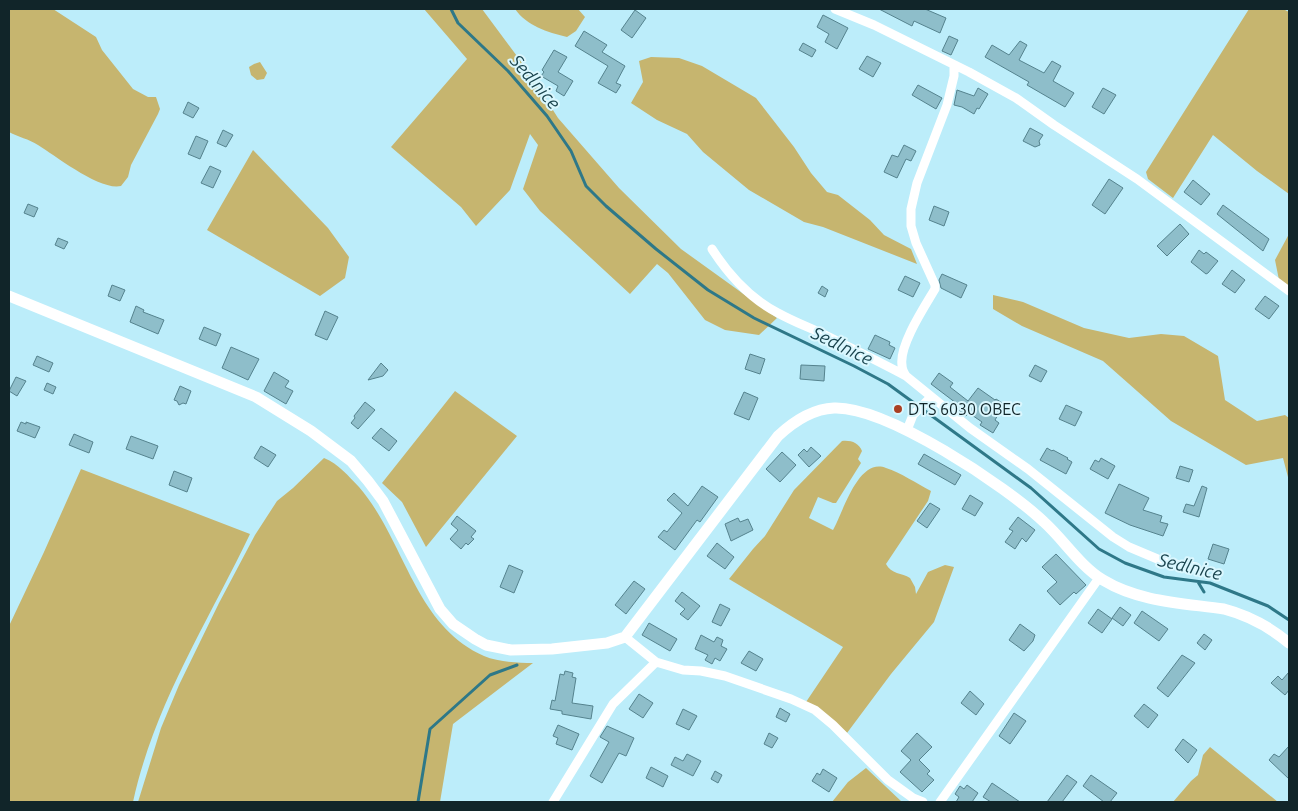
<svg xmlns="http://www.w3.org/2000/svg" width="1298" height="811" font-family="Ubuntu,sans-serif">
  <rect width="100%" height="100%" fill="#bcedfa"/>
  <path fill="#c6b56f" d="M9,9H53L96,37L102,50L133,89L148,97H156L160,109L158,114L131,165L128,177L121,186C100,191 56,156 38,145C29,139 18,137 9,132Z
    M424,9H482L528,71L558,118L619,188L681,249L777,318L759,335L725,330L705,320L668,273L657,264L630,294L540,211L523,189L538,145L530,134L510,190L476,226L461,207L391,147L467,59Z
    M515,9H578L585,17L576,31L567,37C547,32 527,26 515,9Z
    M1249,9H1283L1289,12V194L1257,171L1213,135L1173,198L1148,179L1146,172Z
    M651,57L679,58L702,66L756,98L794,147L811,173L827,192L838,195L870,220L884,235L911,249L917,264L823,227L804,222L749,190L703,152L687,134L657,120L631,103L643,82L639,61Z
    M260,62L267,73L264,79L257,80L251,75L249,67L254,64Z
    M253,150L328,228L349,257L345,278L320,296L207,230Z
    M1289,234V288L1279,280L1275,260Z
    M993,295L1023,302L1084,328L1129,338L1161,334L1184,336L1218,356L1225,400L1257,421L1285,415L1289,418V481L1283,458L1246,465L1171,421L1103,361L1022,326L993,309Z
    M455,391L517,436L426,547L402,502L382,483Z
    M842,441C851,440 859,443 862,451L858,459L861,463L836,503H833L818,497L809,518L833,530C843,513 858,457 886,468C901,473 916,483 931,491L928,501L886,564C891,574 902,573 910,578L915,587L916,594L928,572L945,565L954,567L934,622L891,674L847,733L827,715L806,702L843,647L729,579L753,549L765,536L794,490Z
    M324,458C339,464 348,476 359,487C405,540 414,625 484,656C498,662 517,663 533,663L453,724L440,802H138L161,728L179,685L219,603L255,535L277,501L293,488Z
    M81,469L250,534C208,622 154,705 133,802H9V626L44,552Z
    M1210,747L1278,802H1173L1191,781L1198,775L1203,755Z
    M866,768L902,802H832L848,782Z"/>
  <g fill="none" stroke-linecap="round" stroke-linejoin="round">
    <path stroke="#2e7888" stroke-width="3" d="M451,9L458,23L508,71L547,116L571,151L586,186L606,206L656,249L708,290L754,318L854,366L888,384L1031,488L1099,549L1125,563L1164,577L1210,583L1268,606L1289,620
      M1198,582L1204,592
      M418,802L430,729L490,675L517,665"/>
  </g>
  <path fill="#8ebeca" stroke="#55838e" d="M879,9H925L946,18L940,33L914,21L912,26Z
    M635,10L646,18L632,38L621,30Z
    M823,15L848,28L837,49L825,42L829,34L817,27Z
    M584,31L607,45L602,52L625,66L616,83L621,85L616,93L598,83L608,66L575,46Z
    M949,36L958,40L951,55L942,51Z
    M1020,41L1027,45L1019,60L1044,73L1052,61L1061,66L1053,81L1074,93L1065,107L1027,85L1029,82L985,57L992,45L1009,55Z
    M803,43L816,50L812,57L799,50Z
    M554,50L567,57L558,72L573,81L564,96L556,91L558,86L541,76L544,72L542,70Z
    M867,56L881,63L873,77L859,69Z
    M918,85L942,98L936,109L912,95Z
    M978,88L988,94L979,109L977,108L974,114L962,107L954,105L957,90L974,96Z
    M1103,88L1116,95L1104,114L1092,107Z
    M188,102L199,108L193,118L183,113Z
    M1030,128L1043,135L1039,141L1040,145L1035,147L1023,141Z
    M223,130L233,135L226,147L217,143Z
    M196,136L208,141L200,159L188,154Z
    M904,145L916,151L911,161L906,159L897,178L884,172L892,155L898,157Z
    M210,166L221,171L213,188L201,183Z
    M1109,179L1123,188L1105,214L1092,205Z
    M1193,180L1210,194L1201,205L1184,192Z
    M28,204L38,208L34,217L24,213Z
    M1223,205L1269,239L1263,251L1217,214Z
    M934,206L949,212L944,226L929,220Z
    M1180,224L1189,234L1167,256L1157,246Z
    M58,238L68,242L64,249L55,245Z
    M1199,250L1204,254L1206,252L1218,261L1208,273L1206,274L1191,262Z
    M1232,270L1245,280L1235,293L1222,284Z
    M942,274L967,285L961,298L941,288L939,280Z
    M905,276L920,283L913,297L898,290Z
    M112,285L125,290L120,301L108,296Z
    M822,286L828,290L825,297L818,293Z
    M1265,296L1279,306L1269,319L1255,309Z
    M136,306L144,310L143,312L164,320L158,334L130,322Z
    M325,311L338,317L327,340L315,335Z
    M204,327L221,334L216,346L199,339Z
    M875,335L890,342L889,345L895,348L890,359L868,349Z
    M231,347L259,359L248,380L222,368Z
    M750,354L765,359L760,374L745,369Z
    M37,356L53,363L49,372L33,365Z
    M381,363L388,370L383,376L368,380Z
    M801,365L825,366L824,381L800,379Z
    M1035,365L1047,371L1041,382L1029,376Z
    M274,372L289,381L285,387L293,391L286,404L264,391Z
    M939,373L953,383L950,387L968,401L978,388L995,400L996,399L1004,404L995,420L999,423L993,433L980,425L982,422L969,413L966,416L953,406L956,403L931,384Z
    M16,377L26,381L17,396L9,391Z
    M47,383L56,387L53,394L44,390Z
    M180,386L191,391L186,404L183,403L179,405L177,401L174,400Z
    M744,392L758,398L749,420L734,414Z
    M365,402L375,410L358,429L351,423L355,418L354,416Z
    M1066,405L1082,412L1075,426L1059,419Z
    M21,422L26,424V422L40,427L35,438L17,431Z
    M381,428L397,441L389,451L372,438Z
    M74,434L93,442L89,453L69,445Z
    M131,436L158,446L153,459L126,449Z
    M261,446L276,455L268,467L254,458Z
    M811,447L821,456L809,467L798,455L804,449L807,452Z
    M1047,448L1052,451L1053,450L1068,458L1067,459L1072,462L1066,474L1040,460Z
    M782,452L796,465L780,482L766,469Z
    M924,454L961,475L955,485L918,464Z
    M1101,458L1115,466L1108,479L1090,469L1095,460L1099,462Z
    M1180,466L1193,470L1189,482L1176,478Z
    M174,471L192,478L187,492L169,485Z
    M1119,484L1149,498L1143,510L1162,516L1160,522L1168,524L1163,536L1130,525L1105,513Z
    M702,486L718,497L700,522L697,520L675,550L658,537L664,530L667,532L682,513L667,500L674,493L688,506Z
    M1202,486L1207,488L1199,517L1183,512L1186,504L1194,506Z
    M970,495L983,503L975,516L962,509Z
    M930,503L940,509L927,528L917,521Z
    M457,516L476,531L471,537L474,539L468,545L466,543L461,549L450,539L458,530L451,524Z
    M1018,517L1035,530L1026,542L1022,538L1015,549L1005,542L1013,531L1009,529Z
    M738,518L740,522L748,519L753,530L731,541L725,524Z
    M717,543L734,557L725,569L707,556Z
    M1213,544L1229,549L1224,564L1208,559Z
    M1056,554L1086,585L1076,594L1074,592L1060,605L1047,591L1057,582L1042,567Z
    M509,565L523,571L514,593L500,587Z
    M634,581L645,589L626,614L615,605Z
    M682,592L700,606L688,620L680,614L685,609L675,601Z
    M720,604L730,609L721,626L712,622Z
    M1120,607L1131,615L1123,626L1112,618Z
    M1098,609L1112,619L1102,633L1088,623Z
    M1142,611L1168,629L1159,641L1134,623Z
    M649,623L677,639L670,651L642,635Z
    M1020,624L1035,635L1033,641L1024,651L1009,640Z
    M1204,634L1212,640L1205,650L1197,643Z
    M701,635L714,642L717,637L723,640L721,646L727,649L720,661L715,658L712,664L705,660L708,655L695,649Z
    M749,651L763,659L756,671L741,663Z
    M1182,655L1195,663L1168,697L1157,688Z
    M565,671L573,673L572,677L576,678L572,703L593,706L591,719L562,714V711L550,709L552,700L555,701L560,674L564,675Z
    M1289,672V690L1285,695L1271,683L1278,676L1282,680Z
    M970,691L984,704L976,715L961,703Z
    M639,694L653,703L643,718L629,709Z
    M1144,704L1158,715L1148,728L1134,716Z
    M780,708L790,714L786,722L776,717Z
    M683,709L697,716L689,730L676,724Z
    M1014,713L1026,721L1010,744L999,736Z
    M558,725L579,734L572,750L556,744L558,738L553,736Z
    M607,726L634,738L626,756L619,753L602,783L590,776L609,742L600,737Z
    M769,733L778,738L772,748L764,744Z
    M917,733L932,747L919,760L930,771L927,774L934,780L922,792L900,772L911,760L901,751Z
    M1183,739L1197,750L1188,763L1175,750Z
    M1289,746V779L1269,760L1274,754L1279,757Z
    M687,754L701,761L693,776L671,765L675,757L683,761Z
    M651,767L668,776L663,787L646,778Z
    M823,769L837,778L829,792L812,781L817,773L820,775Z
    M715,771L722,775L718,783L711,779Z
    M1067,775L1077,782L1062,802H1047Z
    M1091,775L1117,793L1110,802H1104L1083,786Z
    M992,783L1020,802H991L983,797Z
    M967,785L978,793L972,802H956L959,797L955,794L960,786L964,789Z"/>
  <g fill="none" stroke-linecap="round" stroke-linejoin="round">
    <path stroke="#fff" stroke-width="9" d="M835,9L874,25L969,72L1016,98L1054,125L1137,179L1289,291
      M954,65V76L947,105L917,183L911,209V226L916,243L935,285V289C925,306 899,345 902,365C902,369 904,373 906,376L970,428L1028,469L1113,537L1129,547L1167,563L1196,567
      M712,249C728,274 751,299 778,313C794,322 811,328 827,336C853,349 880,362 906,376
      M907,430L913,415L931,397
      M625,637L656,662L683,670L701,671L725,676L791,699L815,710L833,725L888,780L913,798L923,802
      M553,802L613,704L656,662
      M940,802L1099,578"/>
    <path stroke="#fff" stroke-width="11" d="M9,296L256,397L311,431L351,461L368,481L383,501L440,609L453,624L475,639L486,645L511,650L552,649L607,643L625,637L778,436C793,422 812,409 834,408C886,406 1006,486 1044,522C1064,540 1080,566 1103,580C1139,602 1183,603 1224,609C1247,615 1271,628 1289,643"/>
  </g>
  <circle fill="#a94024" stroke="#daf7fe" stroke-width="2" cx="898" cy="409" r="5"/>
  <g text-anchor="middle" stroke-width="4" stroke-linejoin="round" paint-order="stroke">
    <g font-size="16" fill="#112529" stroke="#daf7fe" text-anchor="start">
      <text x="908" y="415">DTS 6030 OBEC</text>
    </g>
    <g font-size="18" font-style="italic" fill="#1a444e" stroke="#daf7fe">
      <text transform="translate(535 82) rotate(49)" y="6">Sedlnice</text>
      <text transform="translate(842 346) rotate(26)" y="6">Sedlnice</text>
      <text transform="translate(1190 567) rotate(13)" y="6">Sedlnice</text>
    </g>
  </g>
  <rect width="1298" height="811" fill="none" stroke="#112529" stroke-width="20"/>
</svg>
